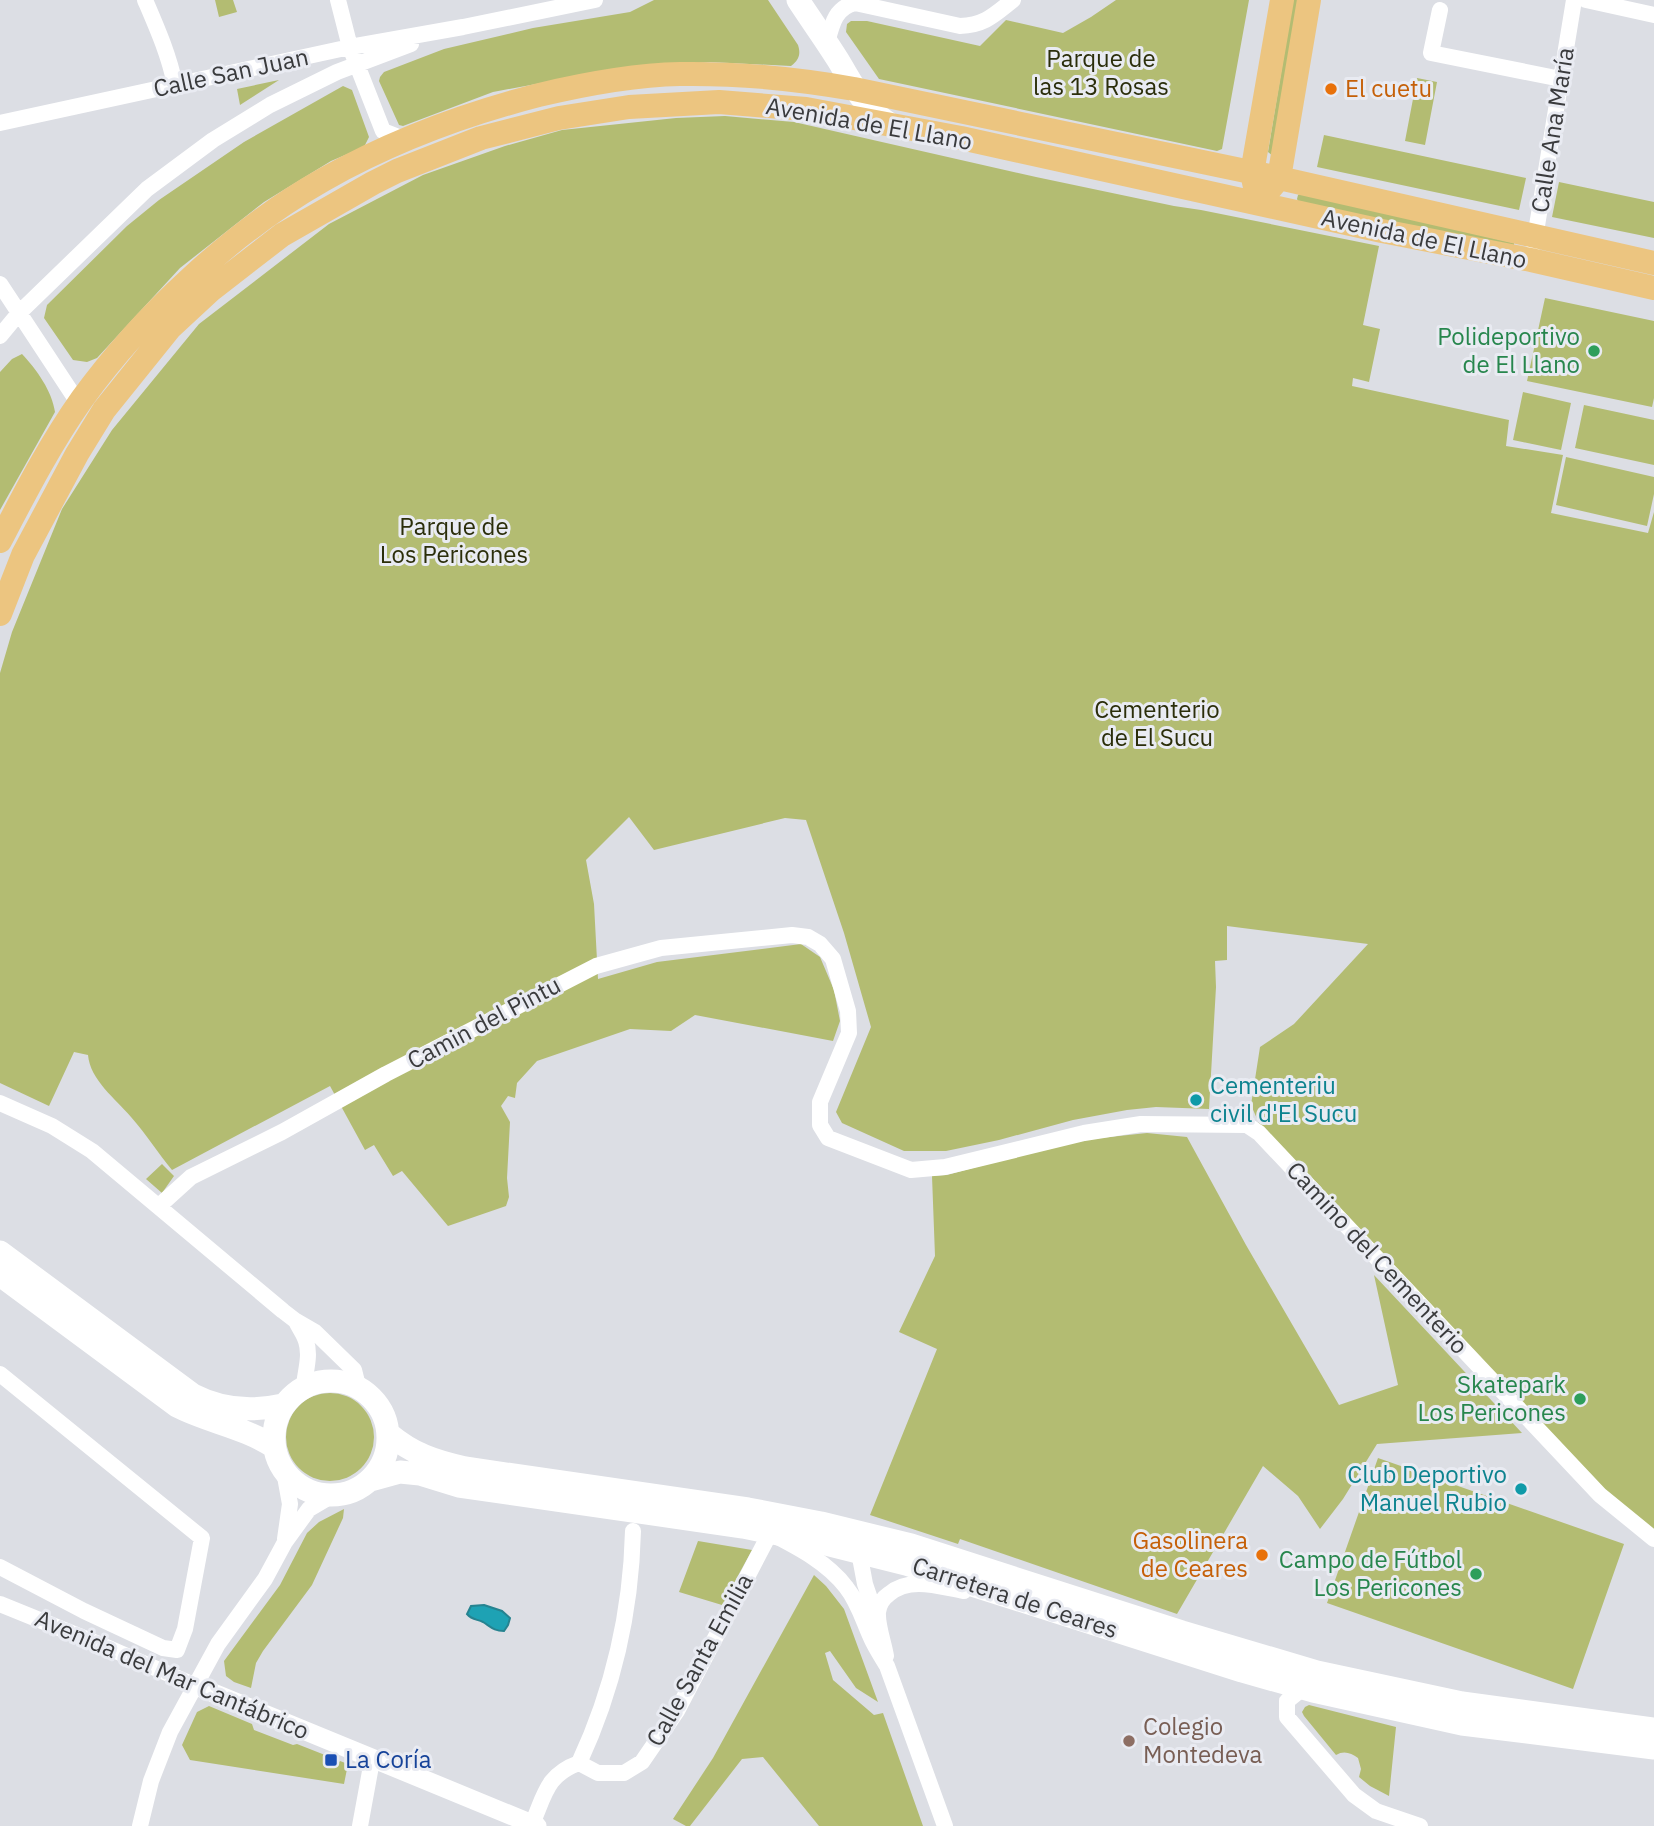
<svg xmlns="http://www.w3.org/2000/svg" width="1654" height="1826" font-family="'IBM Plex Sans',sans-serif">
  <rect width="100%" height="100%" fill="#dcdee4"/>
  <path fill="#b3bc72" d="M215,0H233L237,12L219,17Z
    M654,0H768L798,45C801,54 799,60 791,66L710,62L611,70L493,92L403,126L399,125L379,81L380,77L384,72L444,49L533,28L630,12Z
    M1116,0H1249L1222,149L1217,151L879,79L846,32L847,24L851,21H867L980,46L1006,20L1063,33L1091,17Z
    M1293,0H1301L1273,156L1268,152Z
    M1417,78L1437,82L1425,145L1405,141Z
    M279,80L240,105L237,89Z
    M343,86L352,90L369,137L364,147L331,161L264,202L180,268L97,358L87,362L73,360L44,318L47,305L127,226L159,200L244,142Z
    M725,116L794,122L1036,177L1174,206L1201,210L1379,246L1363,325L1380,329L1369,382L1353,378L1352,386L1509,420L1506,446L1563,455L1551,513L1648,533L1654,512V1531L1602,1490L1261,1128L1251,1105L1260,1047L1294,1024L1368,944L1227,926V960L1215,961L1216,987L1209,1109L1156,1107L1127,1110L1073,1120L999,1140L946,1151H904L842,1123L836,1112L871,1027L844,933L806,820L785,818L654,850L629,817L586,860L594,904L598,979L657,962L801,944L820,957L834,990L840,1021L833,1041L695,1015L671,1031L630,1029L537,1061L517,1083L515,1098L508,1096L501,1106L510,1122L507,1178L509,1197L506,1206L448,1226L402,1171L393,1176L374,1145L365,1150L330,1086L172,1170C158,1153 146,1134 131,1117C116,1099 90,1080 88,1055L74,1052L49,1106L0,1083V673L12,632L62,509L112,430L199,324L329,224L423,175L505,146L562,130L676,118Z
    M1324,135L1526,178L1519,210L1317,167Z
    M1559,182L1654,202V238L1552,217Z
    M1301,193L1514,243V247L1299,203L1297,199L1298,195Z
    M1545,298L1654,321V398L1652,407L1527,381Z
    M22,354C37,370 52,391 55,412L0,510V372L12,359Z
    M1523,392L1571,403L1561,450L1513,440Z
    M1584,405L1654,420V465L1575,448Z
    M1566,457L1654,477V494L1647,526L1556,505Z
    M1147,1133L1187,1137L1246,1245L1339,1405L1398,1385L1374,1275L1522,1433L1377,1444L1343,1499L1320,1529L1298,1496L1263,1466L1177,1614L960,1539L958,1544L870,1515L937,1349L899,1332L935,1256L932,1176L947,1175L1072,1141Z
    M162,1164L174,1176L162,1193L146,1179Z
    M286 1437a44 44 0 1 1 88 0a44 44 0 1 1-88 0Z
    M1378,1458L1624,1544L1573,1689L1327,1603Z
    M344,1509L343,1518L312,1585L263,1651L256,1663L251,1688L234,1682L226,1676L224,1661L280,1585L307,1533L319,1522Z
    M698,1541L752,1550L722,1605L679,1592Z
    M814,1575L826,1586L844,1609L878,1702L856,1688L830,1651L825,1653L833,1680L874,1715L883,1713L923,1826H819L763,1757L742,1759L690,1826H686L673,1819L713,1758Z
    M1309,1705L1396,1727L1389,1796L1370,1786L1359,1777L1361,1769L1358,1758C1351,1753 1344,1750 1336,1755L1304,1716L1302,1712L1305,1707Z
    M209,1706L252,1724L254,1730L293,1745L297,1744L325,1755L324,1759L337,1765L340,1761L348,1764L344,1784L190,1760L182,1745L197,1712Z"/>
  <path fill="#1ea2b4" stroke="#268390" stroke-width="2" d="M484,1605L502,1611L510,1618L508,1625L504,1631C494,1631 491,1627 483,1622C477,1619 472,1620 467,1614L471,1606Z"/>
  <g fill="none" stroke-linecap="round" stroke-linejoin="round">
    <path stroke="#fff" stroke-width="16" d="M145,0C157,28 169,55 175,85
      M338,0L350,47L383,131L406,140
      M1586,0L1654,15
      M1440,10L1431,53L1561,79
      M827,43C832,24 835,8 855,3L960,26C985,25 994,15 1013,0
      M0,123L350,47L463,27L595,0
      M1534,244L1574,0
      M0,284L79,404
      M0,336L19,313L147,189L213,140L270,105L337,72L411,44
      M0,1103L52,1126L92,1151L283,1311L296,1321L315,1332L354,1370L358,1386
      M159,1206L191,1177L282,1132L386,1074L596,966L661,948L792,935L808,937L820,944L833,959L848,1011L849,1033L820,1102V1125L828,1138L911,1170L945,1167L1084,1133L1141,1124L1247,1125L1259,1133L1600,1495L1654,1539
      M296,1321C299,1328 304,1334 306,1341C311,1356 305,1372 304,1386
      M0,1374L202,1538L185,1629L177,1650L163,1648L84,1611L0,1567
      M284,1471L290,1504L285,1539
      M855,1544L859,1552L865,1584L877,1619
      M0,1604L111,1649L194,1685
      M886,1656C884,1643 877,1625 878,1612C879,1605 883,1598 889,1594C910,1576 940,1587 964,1591
      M1303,1688L1287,1701V1717L1354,1795L1376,1811L1420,1826
      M579,1763C613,1690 631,1612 633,1531
      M532,1824C545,1795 546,1775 579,1763L598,1773H624L642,1762L677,1711L770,1533C797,1547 827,1562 846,1587C859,1603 864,1624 873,1642C877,1650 882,1658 887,1666L945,1826
      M140,1826L151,1781L170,1732L218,1644L265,1579L285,1542L309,1509L331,1496
      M360,1826L371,1766"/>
    <path stroke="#fff" stroke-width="19" d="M194,1685L537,1826"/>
    <path stroke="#fff" stroke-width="23" d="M798,0C811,20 825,39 838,60C855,88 863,108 893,126
      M0,1252L193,1395C222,1410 252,1412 283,1405
      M0,1275L177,1406C208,1422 244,1427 274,1447
      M274 1438a57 57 0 1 1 114 0a57 57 0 1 1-114 0Z
      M389,1434C413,1454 434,1461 465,1468L748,1509L821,1523L911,1545L1182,1632L1317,1672L1462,1703L1654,1729
      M371,1480L400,1472L420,1474L459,1486L743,1527L818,1542L906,1564L1242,1671L1313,1691L1462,1724L1654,1748"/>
    <path stroke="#ecc580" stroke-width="24" d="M1255,187L1252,173L1282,0
      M1269,190L1279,178L1309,0
      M0,541C25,493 50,444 82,399C142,316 233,231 323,180C390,142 465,114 539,95C585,84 633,75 680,74C739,73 797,79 854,89L1279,178L1654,263
      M0,614L23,555L77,454L104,410L170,328L211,290L282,235L373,183L397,171L481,138L559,118L629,107L719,102L806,109L961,138L1382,231L1531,260L1654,288"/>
  </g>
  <g fill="#e8710a" stroke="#e9ebf2" stroke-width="2.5">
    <circle cx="1331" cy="89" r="7"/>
    <circle cx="1262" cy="1555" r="7"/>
  </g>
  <g fill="#2e9e5b" stroke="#e9ebf2" stroke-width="2.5">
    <circle cx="1594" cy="351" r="7"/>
    <circle cx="1580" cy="1399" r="7"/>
    <circle cx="1476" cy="1574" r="7"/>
  </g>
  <g fill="#0f9aa8" stroke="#e9ebf2" stroke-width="2.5">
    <circle cx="1196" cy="1100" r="7"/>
    <circle cx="1521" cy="1489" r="7"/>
  </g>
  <circle fill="#8d6e63" stroke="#e9ebf2" stroke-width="2.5" cx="1129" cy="1741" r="7"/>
  <rect fill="#1a4fb4" stroke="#e9ebf2" stroke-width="2.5" x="324" y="1753" width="14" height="14" rx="3.5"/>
  <g text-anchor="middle" stroke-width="6" stroke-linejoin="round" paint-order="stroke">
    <g font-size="24" fill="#2b2e0a" stroke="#e9ebf2">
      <text x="1101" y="67">Parque de<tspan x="1101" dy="28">las 13 Rosas</tspan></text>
      <text x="454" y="535">Parque de<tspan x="454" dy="28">Los Pericones</tspan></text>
      <text x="1157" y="718">Cementerio<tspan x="1157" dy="28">de El Sucu</tspan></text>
    </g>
    <g font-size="24" fill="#3a3b3d" stroke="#e9ebf2">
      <text transform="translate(231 73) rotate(-12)" y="8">Calle San Juan</text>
      <text transform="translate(869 124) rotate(10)" y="8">Avenida de El Llano</text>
      <text transform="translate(1553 130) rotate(-81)" y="8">Calle Ana María</text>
      <text transform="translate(1424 239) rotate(12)" y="8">Avenida de El Llano</text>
      <text transform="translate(484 1023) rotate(-28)" y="8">Camin del Pintu</text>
      <text transform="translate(1377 1258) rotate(47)" y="8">Camino del Cementerio</text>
      <text transform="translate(1015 1598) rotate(18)" y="8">Carretera de Ceares</text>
      <text transform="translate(700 1660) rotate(-61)" y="8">Calle Santa Emilia</text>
      <text transform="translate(172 1675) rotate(23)" y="8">Avenida del Mar Cantábrico</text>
    </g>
    <g font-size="24" fill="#c56008" stroke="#e9ebf2" text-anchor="start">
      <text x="1345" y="97">El cuetu</text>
      <text x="1248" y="1549" text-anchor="end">Gasolinera<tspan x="1248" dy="28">de Ceares</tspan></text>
    </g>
    <g font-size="24" fill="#27864d" stroke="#e9ebf2" text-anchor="end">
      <text x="1580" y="345">Polideportivo<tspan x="1580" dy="28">de El Llano</tspan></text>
      <text x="1566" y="1393">Skatepark<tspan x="1566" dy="28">Los Pericones</tspan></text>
      <text x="1462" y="1568">Campo de Fútbol<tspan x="1462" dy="28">Los Pericones</tspan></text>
    </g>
    <g font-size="24" fill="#0d838f" stroke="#e9ebf2" text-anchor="start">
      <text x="1210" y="1094">Cementeriu<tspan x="1210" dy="28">civil d'El Sucu</tspan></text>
      <text x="1507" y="1483" text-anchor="end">Club Deportivo<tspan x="1507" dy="28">Manuel Rubio</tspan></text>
    </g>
    <g font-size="24" fill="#785e54" stroke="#e9ebf2" text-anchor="start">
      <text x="1143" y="1735">Colegio<tspan x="1143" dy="28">Montedeva</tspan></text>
    </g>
    <g font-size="24" fill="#164399" stroke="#e9ebf2" text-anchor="start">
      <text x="345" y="1768">La Coría</text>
    </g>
  </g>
</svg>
